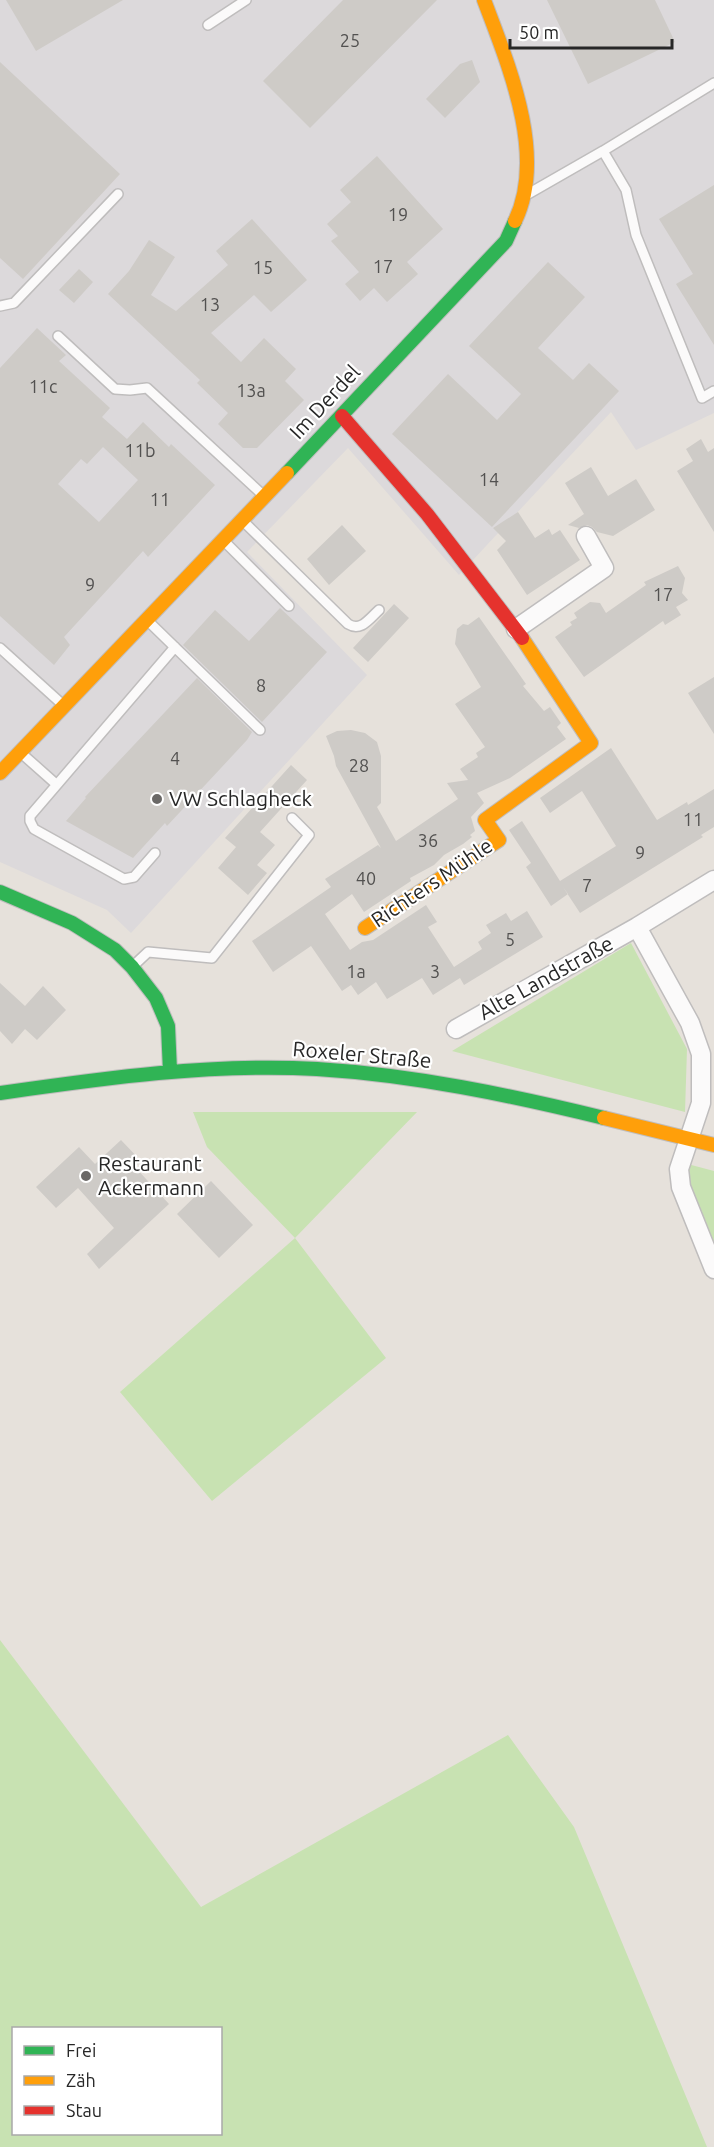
<svg xmlns="http://www.w3.org/2000/svg" width="714" height="2147" font-family="Ubuntu,sans-serif">
  <rect width="100%" height="100%" fill="#e6e1db"/>
  <path fill="#dcd9db" d="M0,0H714V413L636,450L611,412L459,575L348,448L247,552L367,675L131,933L107,910L0,862Z"/>
  <path fill="#c8e2b2" fill-rule="evenodd" d="M631,943L687,1049L685,1112L452,1051Z
    M193,1112H417L295,1238L386,1358L212,1501L120,1392L295,1238L207,1147Z
    M680,1162L714,1171V1245Z
    M0,1640L201,1907L508,1735L574,1827L707,2147H0ZM14,2028H220V2134H14Z"/>
  <path fill="#cecbc7" fill-rule="evenodd" d="M6,0H123L36,51Z
    M343,0H437L310,128L263,81Z
    M547,0H655L675,42L588,84Z
    M472,60L480,82L445,118L426,99L460,64Z
    M0,62L120,174L23,279L0,258Z
    M377,156L443,229L407,262L418,274L387,302L374,288L360,301L345,284L359,272L331,241L338,236L327,224L351,202L340,190Z
    M714,185V345L676,284L693,274L659,219Z
    M252,219L307,280L271,312L254,295L211,333L241,362L264,338L296,369L285,381L304,400L257,448H243L218,424L228,413L197,383L200,380L108,294L129,271L149,240L175,257L151,295L176,311L228,265L216,251Z
    M548,262L585,297L538,348L573,380L589,363L619,391L492,527L392,434L448,374L497,420L521,394L469,346Z
    M79,269L93,282L74,303L59,290Z
    M37,328L66,355L59,361L110,408L102,417L127,439L143,422L169,447L171,444L215,485L148,557L143,551L64,637L70,645L54,665L0,616V368ZM103,447L138,480L99,522L58,484L81,459L87,464Z
    M701,439L708,452L714,448V532L677,471L693,461L686,449Z
    M591,467L608,496L636,479L655,510L613,536L597,532L592,527L587,525L579,528L568,525L584,514L565,483Z
    M518,512L535,538L549,529L552,535L560,530L580,560L527,595L497,550L506,541L493,528Z
    M342,525L366,551L329,585L307,559Z
    M678,566L685,578L682,593L688,600L676,607L681,615L665,625L663,621L584,677L555,637L572,625L570,622L577,618L574,613L590,602L600,603L606,613L646,585L644,582Z
    M394,604L409,618L368,662L353,648Z
    M280,608L327,652L262,722L183,645L215,610L249,641Z
    M479,617L526,684L523,686L544,711L550,707L561,723L557,727L566,739L510,778L477,793L484,803L471,817L475,831L470,835L472,837L463,844L444,855L434,865L410,878L411,881L364,912L352,894L325,914L350,950L362,942L373,940L426,905L437,922L428,927L454,967L482,949L478,942L491,933L486,925L506,913L511,921L527,911L543,937L464,985L460,978L433,995L422,978L387,999L376,982L358,995L351,985L342,991L311,946L273,972L252,941L331,887L325,879L378,845L381,848L336,766L334,756L326,736L337,731L351,730L365,733L377,742L381,756V803L377,807L396,841L458,799L447,783L468,780L460,769L478,757L476,753L485,747L455,704L481,687L455,644L457,629L463,624L468,625Z
    M714,677V734L688,693Z
    M197,678L252,732L247,740L167,826L165,823L133,858L66,821L86,798L85,797Z
    M611,748L657,820L687,802L688,805L714,789V827L701,835L703,837L580,913L563,887L568,894L551,906L526,867L531,863L509,830L522,821L560,881L616,846L582,791L550,813L540,798Z
    M291,765L307,780L260,832L275,845L257,865L267,873L248,895L218,868L236,847L225,838Z
    M0,983L25,1006L43,986L66,1010L37,1040L25,1029L12,1044L0,1031Z
    M121,1140L141,1161L135,1167L169,1204L99,1269L87,1254L114,1228L78,1188L56,1208L36,1187L79,1147L95,1164Z
    M211,1181L253,1225L219,1258L177,1214Z"/>
  <g fill="none" stroke-linecap="round" stroke-linejoin="round">
    <g stroke="#bfbdbd" stroke-width="12">
      <path id="lane" d="M208,25L246,0
        M603,151L626,190L636,235L702,398L714,391
        M528,194L603,151L714,83
        M0,306L14,303L118,194
        M58,336L115,389L130,390L147,388L265,497
        M244,522L348,624C361,632 369,619 379,610
        M225,542L289,606
        M148,621L260,730
        M0,648L63,705
        M20,752L56,784
        M155,853L134,877L124,879L34,829L30,821V816L175,647
        M132,967L148,952L212,958L309,835L292,818"/>
    </g>
    <g stroke="#bfbdbd" stroke-width="21">
      <path id="street" d="M516,629L604,568L586,536
        M637,927L690,1023L701,1054V1103L679,1169L681,1187L714,1269
        M456,1029L637,927L714,880"/>
    </g>
    <g stroke="#bfbdbd" stroke-width="16">
      <path id="fast" d="M287,473L506,241L515,221
        M0,892L72,923L115,950L132,967L156,998L168,1026L170,1071
        M0,1093C105,1078 211,1063 317,1069C414,1075 510,1095 604,1118"/>
    </g>
    <g stroke="#bfbdbd" stroke-width="16">
      <path id="slow" d="M484,0C508,64 547,155 515,221
        M0,773L287,473
        M365,928L499,840L485,820L591,743L522,638
        M604,1118L714,1145"/>
    </g>
    <g stroke="#bfbdbd" stroke-width="16">
      <path id="jam" d="M342,416L427,514L522,638"/>
    </g>
    <use href="#lane" stroke="#fbfafa" stroke-width="9"/>
    <use href="#street" stroke="#fbfafa" stroke-width="18"/>
    <use href="#fast" stroke="#30b455" stroke-width="14"/>
    <use href="#slow" stroke="#ff9f0a" stroke-width="14"/>
    <use href="#jam" stroke="#e5322d" stroke-width="14"/>
  </g>
  <g fill="#6a6866" stroke="#fff" stroke-width="2">
    <circle cx="157" cy="799" r="6"/>
    <circle cx="86" cy="1176" r="6"/>
  </g>
  <g text-anchor="middle" stroke-width="4.5" stroke-linejoin="round" paint-order="stroke">
    <g font-size="18" fill="#525150">
      <text x="350" y="47">25</text>
      <text x="398" y="221">19</text>
      <text x="383" y="273">17</text>
      <text x="263" y="274">15</text>
      <text x="210" y="311">13</text>
      <text x="43" y="393">11c</text>
      <text x="251" y="397">13a</text>
      <text x="140" y="457">11b</text>
      <text x="489" y="486">14</text>
      <text x="160" y="506">11</text>
      <text x="90" y="591">9</text>
      <text x="663" y="601">17</text>
      <text x="261" y="692">8</text>
      <text x="175" y="765">4</text>
      <text x="359" y="772">28</text>
      <text x="693" y="826">11</text>
      <text x="428" y="847">36</text>
      <text x="640" y="859">9</text>
      <text x="366" y="885">40</text>
      <text x="587" y="892">7</text>
      <text x="510" y="946">5</text>
      <text x="356" y="978">1a</text>
      <text x="435" y="978">3</text>
    </g>
    <g font-size="21" fill="#272727" stroke="#fff">
      <text transform="translate(325 402) rotate(-47)" y="7">Im Derdel</text>
      <text transform="translate(432 883) rotate(-34)" y="7">Richters Mühle</text>
      <text transform="translate(546 978) rotate(-29)" y="7">Alte Landstraße</text>
      <text transform="translate(362 1055) rotate(5)" y="7">Roxeler Straße</text>
    </g>
    <g font-size="21" fill="#272727" stroke="#fff" text-anchor="start">
      <text x="169" y="806">VW Schlagheck</text>
      <text x="98" y="1171">Restaurant<tspan x="98" dy="24">Ackermann</tspan></text>
    </g>
  </g>
  <rect x="12" y="2027" width="210" height="108" fill="#ffffff" stroke="#a9a9a9" stroke-width="1.5"/>
  <rect x="24" y="2046" width="30" height="9" fill="#30b455" stroke="#a9a9a9" stroke-width="1.5"/>
  <text x="66" y="2057" font-size="18" fill="#272727">Frei</text>
  <rect x="24" y="2076" width="30" height="9" fill="#ff9f0a" stroke="#a9a9a9" stroke-width="1.5"/>
  <text x="66" y="2087" font-size="18" fill="#272727">Zäh</text>
  <rect x="24" y="2106" width="30" height="9" fill="#e5322d" stroke="#a9a9a9" stroke-width="1.5"/>
  <text x="66" y="2117" font-size="18" fill="#272727">Stau</text>
  <path d="M510 39v9h162v-9" fill="none" stroke="#272727" stroke-width="3"/>
  <text x="519" y="39" font-size="18" fill="#272727" stroke="#ffffff" stroke-width="4.5" paint-order="stroke">50 m</text>
</svg>
